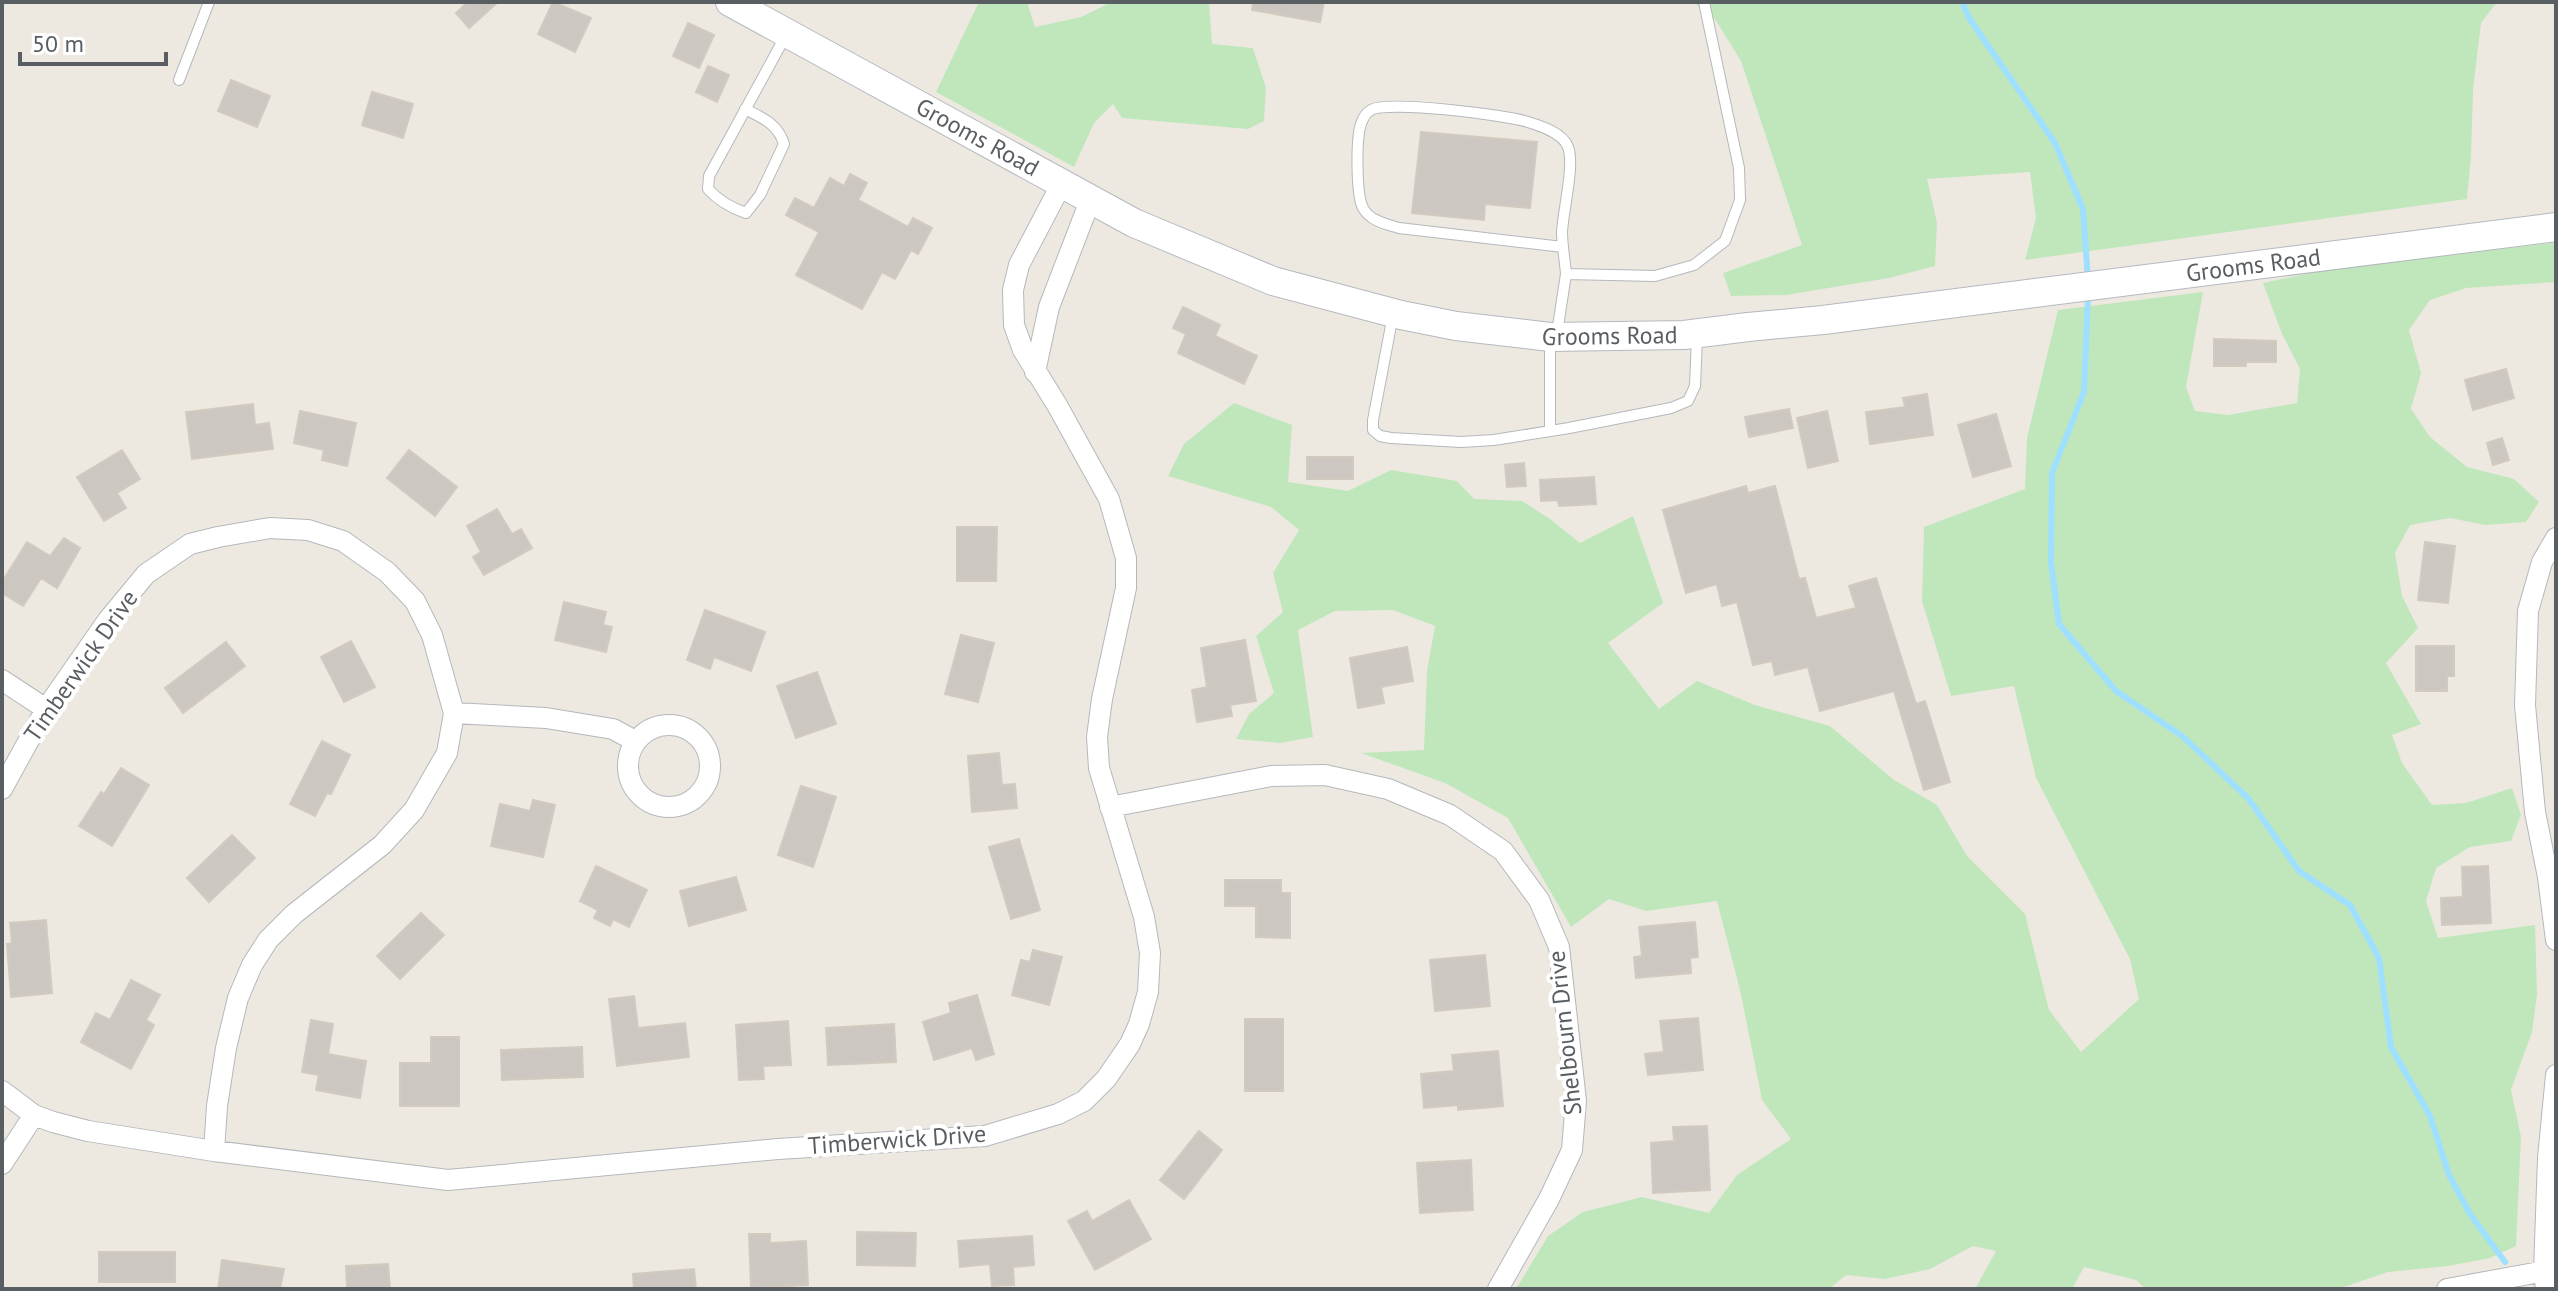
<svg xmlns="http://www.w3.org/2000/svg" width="2558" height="1291" font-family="'PT Sans',sans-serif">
  <rect width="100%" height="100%" fill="#ede9e1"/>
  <path fill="#c0e7bb" d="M979,2H1027L1035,27L1081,17L1112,2H1209L1212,44L1253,48L1266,88L1264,121L1248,129L1122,118L1113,104L1094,123L1074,167L936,92Z
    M1693,2H2497L2481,23L2473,90L2471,157L2467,199L2025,260L2036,218L2030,172L1927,179L1937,223L1935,266L1889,278L1786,295L1731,296L1723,273L1802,245L1741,61L1715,19Z
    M2552,243L2556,244V282L2466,288L2430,300L2409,330L2421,373L2411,409L2430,437L2467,467L2514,479L2539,502L2526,522L2485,525L2450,518L2410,525L2395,553L2402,596L2418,628L2386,663L2421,724L2392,735L2402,763L2432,805L2466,803L2512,788L2521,815L2511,841L2470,847L2436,868L2426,901L2438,938L2535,925L2537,994L2532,1032L2511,1090L2521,1137L2516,1246L2490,1258L2448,1266L2388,1272L2338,1289H2146L2136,1280L2084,1267L2072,1289H1975L1996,1251L1973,1246L1930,1269L1885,1279L1846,1275L1829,1289H1516L1548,1236L1583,1212L1642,1197L1709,1213L1737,1175L1791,1139L1762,1100L1740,990L1717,901L1646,911L1609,899L1571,927L1508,818L1445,783L1361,753L1424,750L1427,671L1435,626L1393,610L1335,611L1298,630L1313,737L1280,743L1236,739L1249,714L1274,693L1256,636L1283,612L1273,573L1299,530L1271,507L1168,476L1184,444L1234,403L1292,425L1288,482L1348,491L1391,470L1457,481L1474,499L1522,501L1550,519L1580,543L1633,516L1663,603L1608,643L1659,709L1697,681L1755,705L1830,726L1894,780L1937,805L1967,856L2025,914L2049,1010L2081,1052L2139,999L2130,959L2036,778L2014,686L1951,696L1922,601L1924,527L2025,489L2027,438L2058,310L2203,292L2186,387L2195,411L2228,415L2297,403L2300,369L2282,334L2263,283L2336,268Z"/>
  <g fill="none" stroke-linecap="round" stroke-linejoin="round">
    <path stroke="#9fdfff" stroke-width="6" d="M1962,2L1969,18L2055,143L2083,209L2088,280
      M2088,296L2084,392L2052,473L2051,562L2059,624L2116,691L2182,736L2248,798L2299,871L2350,905L2379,958L2391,1047L2430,1116L2449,1175L2470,1214L2505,1262"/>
  </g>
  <path fill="#cdc7c2" stroke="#d2cabf" stroke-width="2" d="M468,2H498L469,28L456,13Z
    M553,2L591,18L575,52L538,34Z
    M1253,2H1324L1320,22L1252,10Z
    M688,23L714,35L699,68L673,56Z
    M708,66L729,75L717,102L696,92Z
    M231,80L270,96L257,127L218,111Z
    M372,92L413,104L403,138L362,125Z
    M1421,132L1537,142L1530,208L1485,204L1484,220L1412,213Z
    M850,174L867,183L858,200L908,227L913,218L932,228L918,254L911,250L895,279L882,272L862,309L796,275L819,232L786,215L795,198L814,208L830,178L844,186Z
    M1183,307L1220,325L1215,336L1257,356L1244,384L1178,353L1186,334L1173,328Z
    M2214,339L2276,341V362H2246V366H2214Z
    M2506,369L2514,398L2473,410L2465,380Z
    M1927,394L1933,435L1870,444L1866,412L1905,407L1903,398Z
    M253,404L255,425L269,423L273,449L192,459L186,412Z
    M1789,409L1793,428L1749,437L1745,417Z
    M300,411L356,423L347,466L322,460L324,450L294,443Z
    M1827,411L1838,461L1808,468L1797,418Z
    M1996,414L2011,466L1973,477L1958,425Z
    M2502,438L2509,460L2493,465L2487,443Z
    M122,450L140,479L117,493L126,508L104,521L77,477Z
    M409,450L457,487L435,516L387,478Z
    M1307,457H1353V479H1307Z
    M1524,463L1526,486L1507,487L1505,465Z
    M1594,477L1596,504L1559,506L1558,500L1541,501L1540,480Z
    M1746,486L1748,493L1775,486L1799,579L1805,578L1816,618L1856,608L1849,586L1876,578L1916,704L1925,701L1950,782L1924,790L1894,691L1820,711L1808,667L1775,675L1772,661L1753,665L1737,602L1722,606L1717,584L1686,593L1663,510Z
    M497,509L512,534L521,529L532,548L484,575L473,557L481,552L467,526Z
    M957,527H997L996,581H957Z
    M64,538L80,548L57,588L41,578L23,606L2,593V582L27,542L50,556Z
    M2425,542L2455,546L2448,603L2418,600Z
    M564,602L606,612L603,625L612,627L606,652L555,640Z
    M705,610L765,632L751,671L714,657L710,669L687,660Z
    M961,635L994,643L978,702L945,694Z
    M1245,640L1256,701L1230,705L1232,716L1197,722L1192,690L1207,687L1201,648Z
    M351,641L375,687L344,702L321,657Z
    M226,642L245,666L183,713L165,688Z
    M2416,646H2454V676H2447V691H2416Z
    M1407,647L1413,681L1381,687L1384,703L1358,708L1350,658Z
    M817,672L836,724L796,738L777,686Z
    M322,741L350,755L331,794L327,793L315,816L290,804Z
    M999,753L1002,785L1015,784L1017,808L972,812L968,756Z
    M121,768L149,785L112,846L79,826L101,792L104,794Z
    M801,786L836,797L813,867L778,855Z
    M533,800L555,805L543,857L491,846L500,804L530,811Z
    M232,835L255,858L209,902L187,878Z
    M1019,839L1040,910L1011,919L989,847Z
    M596,866L647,890L629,927L613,919L610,926L594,918L598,910L580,901Z
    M2488,866L2491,923L2442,925L2441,898L2463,897L2462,867Z
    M736,877L746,910L689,926L680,891Z
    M1225,880H1281V893H1290V938L1256,937V906H1225Z
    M421,913L444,935L400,979L377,956Z
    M46,920L52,993L11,997L7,944L12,943L10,923Z
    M1695,922L1698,957L1690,958L1691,973L1636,978L1634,957L1642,956L1639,927Z
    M1033,950L1062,957L1049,1005L1012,995L1021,960L1030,962Z
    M1485,955L1490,1006L1435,1011L1430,960Z
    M131,980L160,995L146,1020L154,1025L131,1069L81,1042L96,1013L110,1020Z
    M977,995L994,1054L976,1060L972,1048L934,1060L923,1022L951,1013L949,1003Z
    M634,996L638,1028L685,1023L689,1057L617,1066L609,999Z
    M1698,1018L1703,1070L1648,1075L1645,1054L1664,1052L1660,1021Z
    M1245,1019H1283V1091H1245Z
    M311,1020L333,1024L328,1054L366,1061L360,1098L316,1090L319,1075L302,1072Z
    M788,1021L791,1065L763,1066L764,1079L739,1080L736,1025Z
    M894,1024L896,1062L828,1065L826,1028Z
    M431,1037H459V1106H400V1063H431Z
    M582,1047L583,1077L502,1080L501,1050Z
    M1498,1051L1503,1106L1458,1110V1105L1424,1108L1421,1074L1454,1071L1452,1055Z
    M1707,1126L1710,1190L1653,1193L1651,1143L1674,1141L1673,1127Z
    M1199,1131L1222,1150L1184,1199L1160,1180Z
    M1471,1160L1473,1210L1420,1213L1417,1163Z
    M1129,1200L1151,1239L1095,1270L1068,1221L1087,1211L1092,1221Z
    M857,1232L916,1233L915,1266L857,1265Z
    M749,1234H770V1243L806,1241L808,1285L751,1288Z
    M1032,1236L1034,1265L1013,1267L1014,1285L992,1286L990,1264L960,1267L958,1241Z
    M99,1252H175V1282H99Z
    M222,1260L284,1269L280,1289H218Z
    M388,1264L390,1289H347L346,1266Z
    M694,1269L696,1289H634L633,1274Z"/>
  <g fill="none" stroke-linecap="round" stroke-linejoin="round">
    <g stroke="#b4b8bc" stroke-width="12">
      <path id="lane" d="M179,80L209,2
        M745,109C763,118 778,124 784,144L760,195L746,213C731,208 719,201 708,189L709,176L786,35
        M1563,247L1399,228C1386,224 1370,221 1363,208C1356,195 1356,138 1361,124C1363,118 1367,112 1371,110C1387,100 1507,115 1528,122C1541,126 1563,133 1568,147C1575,165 1563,210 1562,232C1562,246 1565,260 1566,274
        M1393,315L1373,420V430L1380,436L1391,438L1461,442L1494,440L1569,428L1671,408L1688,401L1695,386L1697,337
        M1557,333L1566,274L1655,276L1694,265L1725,241L1740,200L1739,168L1704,2
        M1550,339V431"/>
    </g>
    <g stroke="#b4b8bc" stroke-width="22">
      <path id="street" d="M1035,372L1049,307L1091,198
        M2556,538L2542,562L2528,611L2525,705L2535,812L2548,877L2556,940
        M2,680L46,709
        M454,713L546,718L613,729L635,741
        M628 766a41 41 0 1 1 82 0a41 41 0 1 1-82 0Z
        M2,789L46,709L108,620L146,574L190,544L218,537L270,528L308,530L343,541L387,572L415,601L432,635L454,713L447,753L414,810L382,845L294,914L268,940L252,965L238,998L226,1048L217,1106L214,1151
        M1110,807L1271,776L1325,775L1388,789L1450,815L1503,851L1539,900L1559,947L1576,1101L1572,1150L1549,1199L1498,1289
        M2,1091L34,1115L53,1122L88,1131L214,1151L448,1180L778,1149L985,1136L1058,1114L1084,1101L1106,1079L1130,1044L1139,1024L1148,992L1150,953L1144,917L1099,768L1097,737L1102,699L1126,588V558L1109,499L1057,405L1023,350L1014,325L1013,290L1019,265L1062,183
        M2,1164L34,1115
        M2447,1289L2556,1269
        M2546,1289L2544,1271L2548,1158L2556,1075"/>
    </g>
    <g stroke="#b4b9bf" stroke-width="30">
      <g id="secondary">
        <path id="s1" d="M730,2L1134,223L1273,281L1401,315L1456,326L1550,337L1684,335L1748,327L1823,320L2556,227"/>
      </g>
    </g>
    <use href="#lane" stroke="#fff" stroke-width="10"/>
    <use href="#street" stroke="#fff" stroke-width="20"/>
    <use href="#secondary" stroke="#fff" stroke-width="28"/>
  </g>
  <g text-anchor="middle" stroke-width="8" stroke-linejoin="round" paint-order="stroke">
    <g font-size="24" fill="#595e63" stroke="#fff">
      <text dy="8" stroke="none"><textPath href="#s1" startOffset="282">Grooms Road</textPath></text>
      <text dy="8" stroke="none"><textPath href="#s1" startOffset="1602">Grooms Road</textPath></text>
      <text dy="8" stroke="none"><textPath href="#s1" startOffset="954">Grooms Road</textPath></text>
      <text transform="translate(81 666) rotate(-55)" y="8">Timberwick Drive</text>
      <text transform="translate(1565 1033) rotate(-96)" y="8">Shelbourn Drive</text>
      <text transform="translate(897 1140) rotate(-4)" y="8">Timberwick Drive</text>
    </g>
  </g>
  <rect width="2558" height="1291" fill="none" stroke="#595e63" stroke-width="8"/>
  <path d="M20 52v12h146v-12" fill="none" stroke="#595e63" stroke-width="4"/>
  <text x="32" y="52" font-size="24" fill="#595e63" stroke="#ffffff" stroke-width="6" paint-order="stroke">50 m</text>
</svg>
